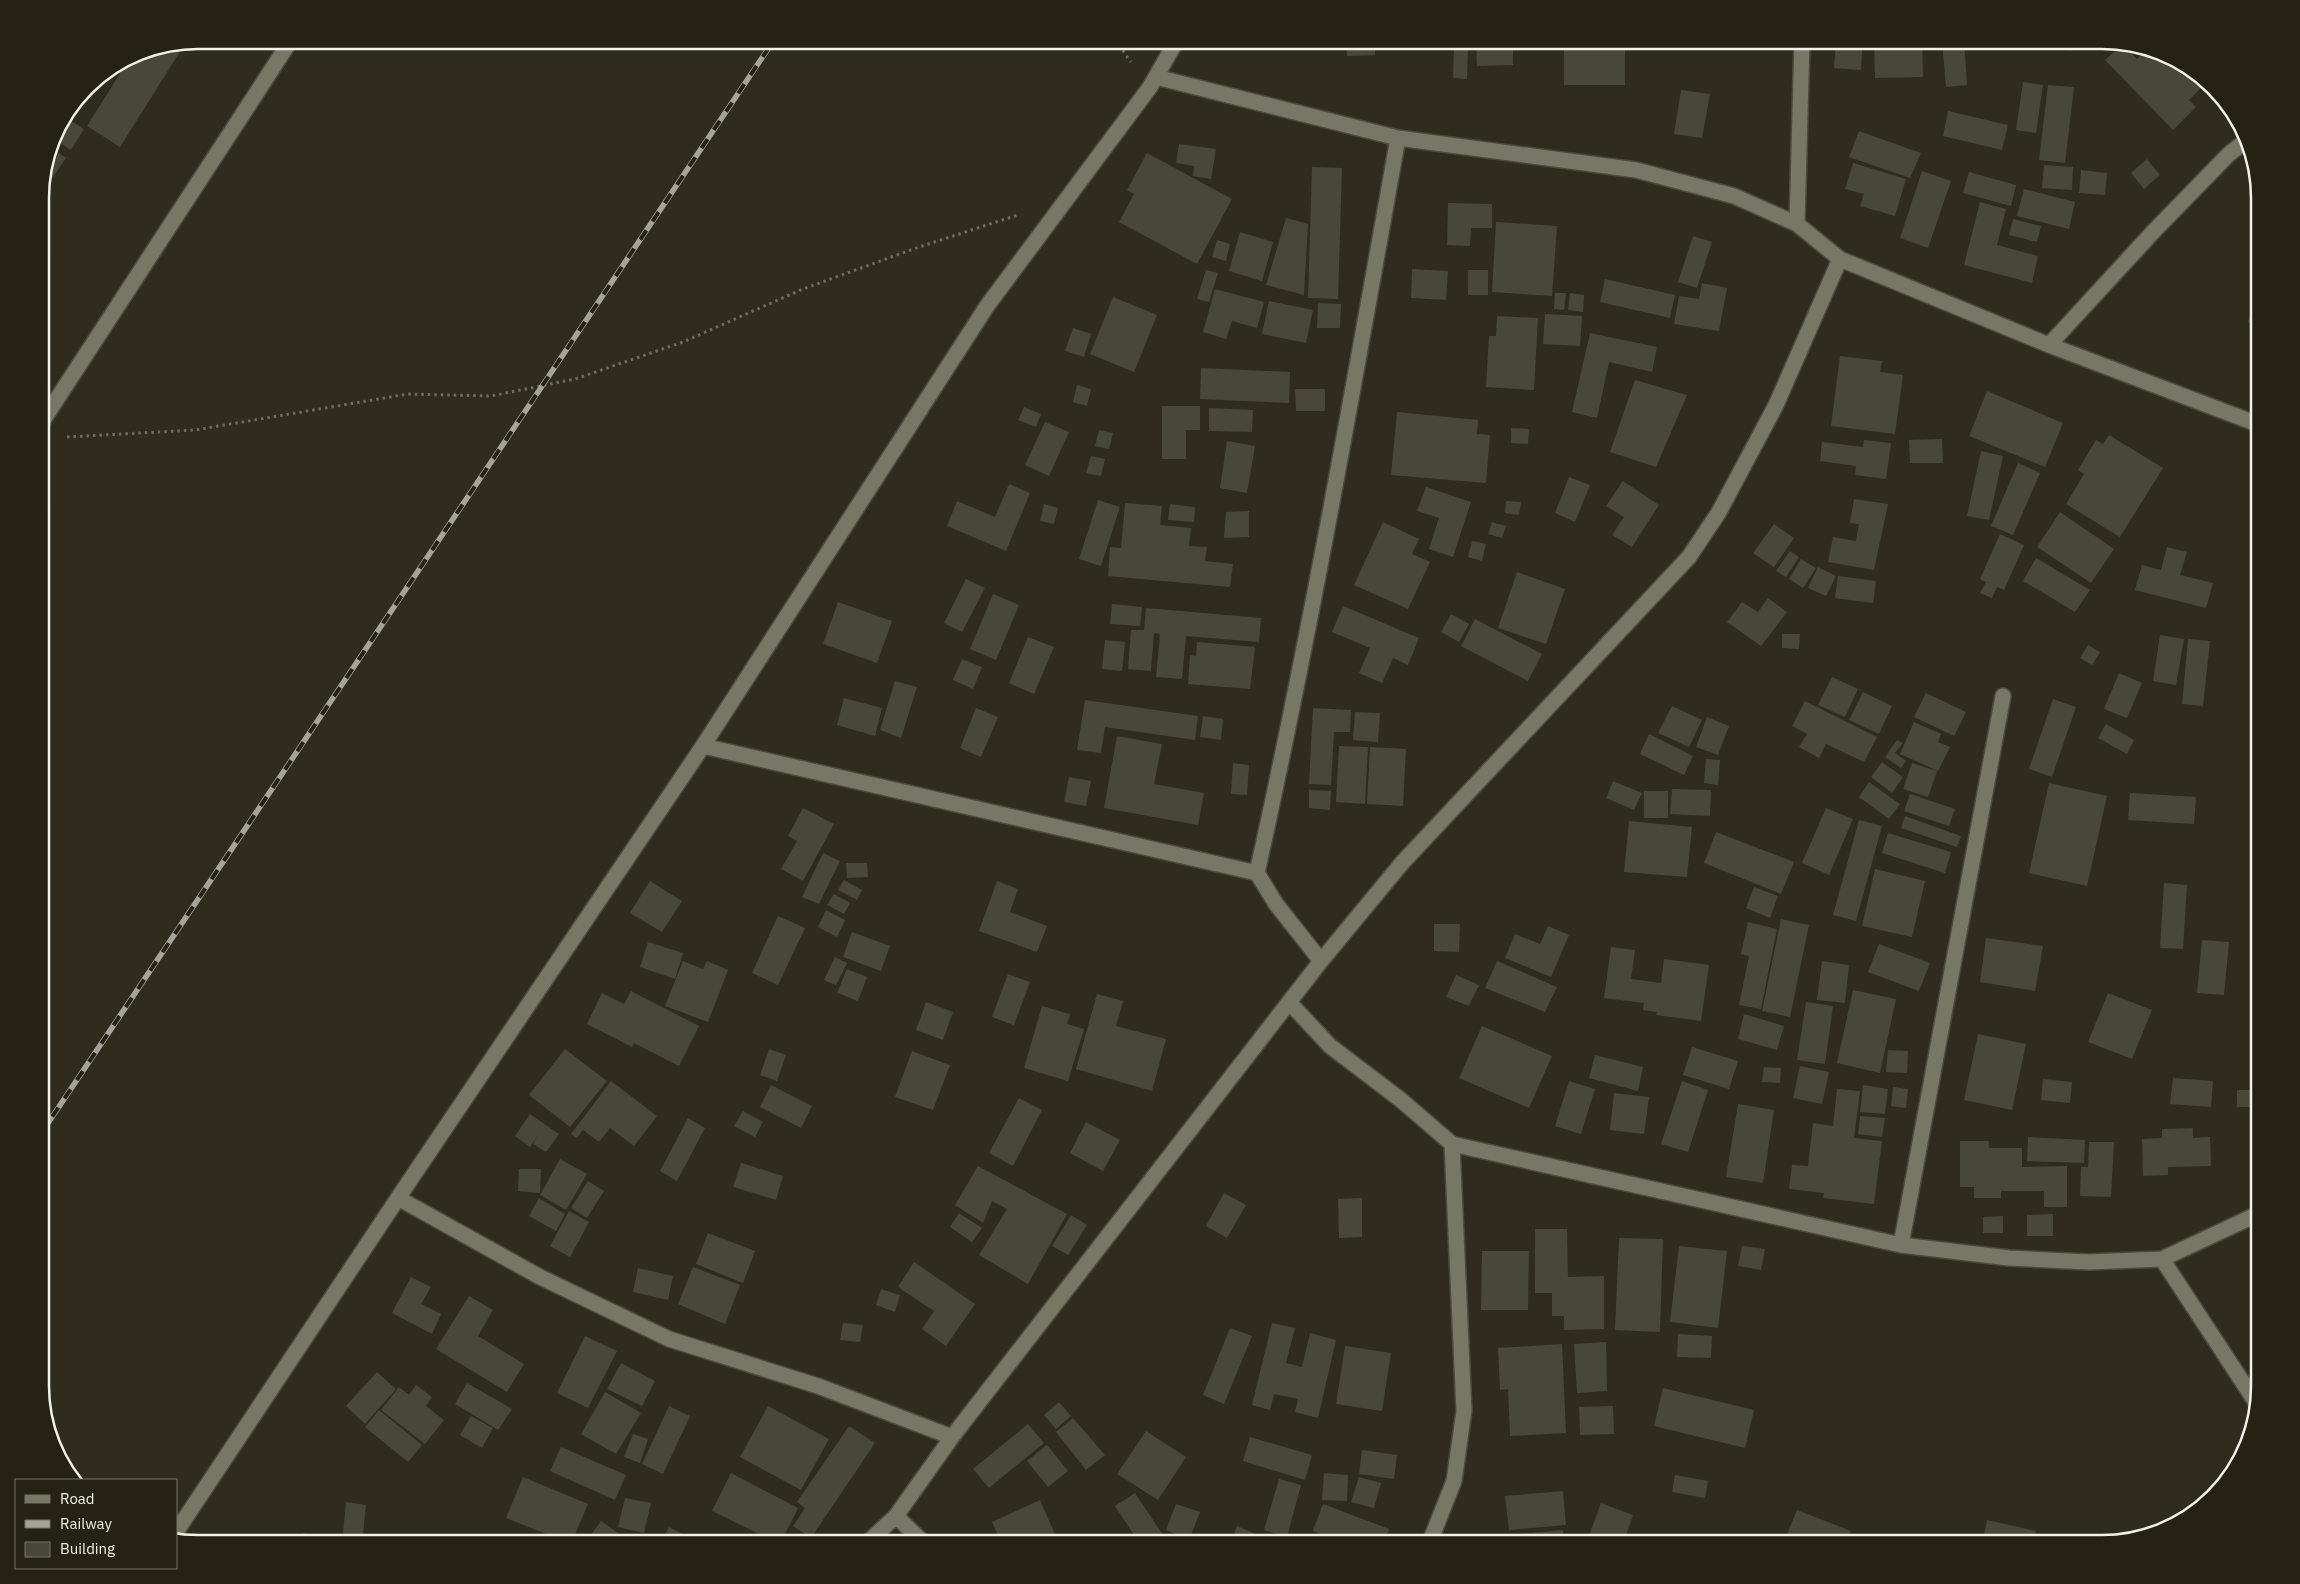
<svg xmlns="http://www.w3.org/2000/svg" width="2300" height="1584" font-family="'IBM Plex Sans',sans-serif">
  <rect width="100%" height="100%" fill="#2f2c1e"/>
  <path fill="#494737" d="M1239,40H1265L1263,47Z
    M1346,40H1375V55L1347,56Z
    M1476,40H1513V65L1477,66Z
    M1564,40H1625V85H1564Z
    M1649,40H1669V45H1649Z
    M1836,40H1863L1861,70L1834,68Z
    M1874,40H1922L1923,77L1875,78Z
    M1942,40H1964L1967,85L1946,87Z
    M2058,40H2080L2070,51Z
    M2091,40H2103L2106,41L2092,44Z
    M186,42L120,147L87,126L131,56L137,52Z
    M2123,44L2137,59L2149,48H2153L2190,67L2205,84L2189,100L2196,107L2173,130L2105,60Z
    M1454,49H1468L1467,79L1453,78Z
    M2023,82L2043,85L2036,133L2016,130Z
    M2048,85L2074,87L2065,163L2039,160Z
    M1681,90L1710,94L1702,138L1674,134Z
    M1948,111L2008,125L2002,150L1943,136Z
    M65,117L84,129L71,150L52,138Z
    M1859,131L1921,153L1910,178L1849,157Z
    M1179,144L1216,149L1211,179L1193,176L1194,166L1176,163Z
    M50,147L66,158L40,196V187Z
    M1147,153L1232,199L1197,264L1119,222L1134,194L1127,190Z
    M2147,159L2160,175L2144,189L2131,173Z
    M1853,163L1906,179L1895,216L1860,206L1864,194L1845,189Z
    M2044,165L2073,167L2072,190L2042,188Z
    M1312,167L1342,168L1338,299L1308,298Z
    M2081,170L2107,173L2105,195L2079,193Z
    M1922,171L1951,181L1928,248L1900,238Z
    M1969,172L2016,185L2011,206L1963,193Z
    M2024,189L2075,202L2069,229L2017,216Z
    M1980,202L2006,209L1997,245L2038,256L2032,283L1964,265Z
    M1448,203L1492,204V228H1471L1470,246L1447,245Z
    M1286,218L1308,224L1304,295L1266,285Z
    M2013,219L2041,226L2037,242L2009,235Z
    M1496,222L1557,226L1552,296L1492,292Z
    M1240,232L1273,242L1262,281L1229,271Z
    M1693,236L1712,242L1697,288L1678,282Z
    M1217,240L1230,244L1226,261L1212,257Z
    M1412,269L1448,271L1446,300L1411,298Z
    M1206,270L1218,273L1209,302L1197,299Z
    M1468,270H1488V295H1468Z
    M1605,279L1675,295L1670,318L1600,302Z
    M1702,283L1727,288L1719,331L1674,324L1679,296L1699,299Z
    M1215,289L1264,302L1257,328L1232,321L1226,339L1203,332Z
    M1555,293H1566L1564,310L1554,309Z
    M1570,293L1584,295L1583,312L1568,310Z
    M2260,293V326L2248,322Z
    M1113,297L1157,315L1134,372L1090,354Z
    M1269,301L1313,310L1306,343L1262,334Z
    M1318,303L1341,304L1340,328H1317Z
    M1545,314L1582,316L1580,346L1543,344Z
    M1497,316L1538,318L1534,390L1486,387L1489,336H1496Z
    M1073,328L1091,334L1084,357L1065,351Z
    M1590,333L1657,347L1652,372L1609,362L1597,418L1572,412Z
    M1840,356L1882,361L1880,372L1903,375L1895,434L1831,426Z
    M1201,368L1290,372L1289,403L1200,399Z
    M1635,380L1687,395L1656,467L1610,452Z
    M1077,385L1091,389L1087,406L1073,402Z
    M1295,389H1325V411H1296Z
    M1987,391L2063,423L2045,467L1969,436Z
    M1162,406H1200V430H1186V459H1162Z
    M1024,407L1041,414L1036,427L1018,420Z
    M1209,408L1253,410L1252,432L1209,431Z
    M1397,412L1478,420L1477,434L1490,435L1486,483L1391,475Z
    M1045,422L1069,432L1049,476L1025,465Z
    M1511,428L1529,429L1528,444L1511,443Z
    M1099,430L1113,433L1109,449L1095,446Z
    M2109,435L2163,468L2120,537L2066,504L2084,474L2078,470L2096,440L2103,444Z
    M1942,439L1943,463H1910L1909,440Z
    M1864,440L1891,443L1886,479L1855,475L1856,466L1820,461L1822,442L1863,447Z
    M1227,441L1255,446L1247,493L1220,488Z
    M1981,451L2003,456L1989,520L1967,516Z
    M1091,456L1105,459L1101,476L1086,473Z
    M2018,463L2040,473L2013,535L1991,526Z
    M1569,477L1590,485L1575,522L1555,513Z
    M1623,481L1659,505L1632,547L1612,535L1624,517L1606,506Z
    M1009,484L1030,493L1006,551L947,526L957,501L995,517Z
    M1426,487L1471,502L1453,557L1429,549L1439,518L1417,511Z
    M1854,499L1888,504L1874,570L1828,562L1833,537L1856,541L1859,524L1850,523Z
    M1098,500L1120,507L1101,566L1079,559Z
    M1506,501L1521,502L1519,515L1505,513Z
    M1125,503L1162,506L1160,525L1191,528L1189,546L1207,547L1205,561L1233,564L1230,587L1108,576L1110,547L1121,548Z
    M1044,504L1058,508L1054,524L1040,521Z
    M1170,504L1195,507L1194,522L1168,520Z
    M1249,511V537L1224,538L1226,512Z
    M2060,512L2114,549L2091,583L2037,547Z
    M1383,522L1419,539L1412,554L1430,562L1408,609L1354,585Z
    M1492,522L1506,526L1502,538L1488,534Z
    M1774,524L1794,538L1774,567L1753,553Z
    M2000,534L2024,545L2004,590L1997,587L1992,598L1980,593L1986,582L1980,579Z
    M1472,541L1486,544L1482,561L1468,557Z
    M2167,547L2187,552L2180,575L2213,583L2206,608L2135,590L2142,565L2161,570Z
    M1790,551L1799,557L1786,577L1776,571Z
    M2036,558L2090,590L2075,612L2023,581Z
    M1801,559L1816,568L1803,588L1789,579Z
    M1818,567L1836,576L1826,596L1808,588Z
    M1517,572L1565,589L1546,644L1498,628Z
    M1838,576L1876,581L1873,603L1835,598Z
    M966,579L985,588L962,632L944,623Z
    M993,594L1019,605L996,660L970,649Z
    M1768,598L1787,612L1761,646L1727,622L1742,602L1758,612Z
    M838,602L892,621L877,663L823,644Z
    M1112,604L1142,607L1140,626L1110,624Z
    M1343,606L1419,638L1408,665L1393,658L1382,683L1359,673L1370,648L1332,632Z
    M1146,608L1261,618L1259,642L1186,636L1182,679L1156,677L1160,634L1154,633L1151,671L1128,669L1131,630H1144Z
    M1451,614L1469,624L1459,642L1441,632Z
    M1475,619L1542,654L1528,681L1461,646Z
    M1782,634H1800L1799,649L1782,648Z
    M2160,635L2184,639L2176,685L2153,681Z
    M1028,637L1054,647L1034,694L1009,683Z
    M2188,639L2210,641L2203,706L2182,704Z
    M1105,640L1125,642L1122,671L1102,669Z
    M1197,642L1255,647L1250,689L1188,684L1190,655L1196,656Z
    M2088,645L2100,652L2092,665L2080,658Z
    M962,659L982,667L973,689L953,680Z
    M2119,673L2142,683L2127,718L2104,709Z
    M1832,677L1858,689L1845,717L1818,705Z
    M895,681L917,687L901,738L880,730Z
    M1863,692L1892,706L1879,734L1849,720Z
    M1926,693L1966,712L1954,736L1914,717Z
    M844,698L882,708L875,736L837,725Z
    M2053,699L2076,707L2052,777L2029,769Z
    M1085,700L1198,716L1195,740L1105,727L1101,753L1077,750Z
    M1805,701L1877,737L1864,762L1826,744L1819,758L1799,747L1807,734L1792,726Z
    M1672,706L1702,720L1689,747L1658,733Z
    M976,708L998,717L981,757L960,748Z
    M1313,708L1351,710L1350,732H1334L1331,785L1309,784Z
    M1355,712L1380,713L1378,742L1353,740Z
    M1203,716L1223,719L1221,740L1200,737Z
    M1707,717L1729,726L1718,755L1696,747Z
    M1914,722L1941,734L1938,742L1950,747L1938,771L1900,754Z
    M2106,724L2134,740L2127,754L2098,738Z
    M1649,734L1693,756L1684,775L1640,754Z
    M1117,736L1162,744L1154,784L1204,793L1198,825L1104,808Z
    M1897,740L1903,743L1895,753L1906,761L1901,768L1885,757Z
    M1339,746L1368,747L1365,804L1336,802Z
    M1370,747L1406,749L1403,806L1367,804Z
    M1706,759L1720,760L1718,785L1704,783Z
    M1882,762L1903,777L1892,793L1871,777Z
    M1233,763L1249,765L1247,795L1231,794Z
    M1912,763L1937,771L1928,797L1903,789Z
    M1069,777L1091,781L1086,806L1064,802Z
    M1613,781L1642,793L1634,810L1606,798Z
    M1869,782L1900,804L1889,819L1859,797Z
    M2049,783L2107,796L2087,886L2029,873Z
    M1672,789L1711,790L1710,816L1670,814Z
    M1309,790L1331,791L1330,810L1309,808Z
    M1644,791H1668V818H1644Z
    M2130,793L2196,797L2194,824L2128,820Z
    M1910,794L1955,809L1949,826L1904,811Z
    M803,808L834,824L803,881L781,869L797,841L788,836Z
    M1826,808L1853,819L1829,875L1802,863Z
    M1905,816L1961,836L1957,847L1901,828Z
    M1859,820L1882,826L1856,921L1833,915Z
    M1629,821L1692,827L1687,877L1624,872Z
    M1716,832L1794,862L1781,894L1704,863Z
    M1888,833L1951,852L1945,873L1882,853Z
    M823,853L840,861L819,904L802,897Z
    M846,863H867L868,877L847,878Z
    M1875,869L1925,881L1912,937L1862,926Z
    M844,880L862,890L857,900L838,890Z
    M650,881L682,901L662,932L630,913Z
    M997,881L1018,889L1010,912L1047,926L1037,952L979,931Z
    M2164,883L2187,885L2183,949L2160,948Z
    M1754,887L1778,896L1770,918L1746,908Z
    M834,894L850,903L844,914L827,905Z
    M826,910L845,920L837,937L818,927Z
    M778,916L805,928L778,985L752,973Z
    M1781,919L1809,925L1790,1017L1762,1011Z
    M1748,922L1777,929L1761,1009L1739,1005L1749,956L1741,954Z
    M1434,924H1460L1459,952L1434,951Z
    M1548,926L1569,935L1551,977L1505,958L1515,934L1540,944Z
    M852,932L890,946L881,971L843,957Z
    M1986,938L2043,946L2035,991L1980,982Z
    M2202,940L2229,942L2224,995L2197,993Z
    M648,942L683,953L675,979L640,967Z
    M1879,944L1930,963L1919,991L1868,972Z
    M1611,947L1635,950L1631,979L1661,983L1664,959L1709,965L1701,1021L1656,1015L1657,1012L1643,1010L1644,1003L1604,998Z
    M835,957L847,963L836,985L824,980Z
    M683,961L703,969L707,961L728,970L708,1022L665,1006Z
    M1497,961L1557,987L1545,1012L1485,988Z
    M1822,961L1849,965L1845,1003L1817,1000Z
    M847,969L867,977L858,1001L837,993Z
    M1008,974L1030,982L1014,1025L992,1017Z
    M1456,975L1479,985L1469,1006L1446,997Z
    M1853,990L1896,999L1880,1073L1837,1063Z
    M631,991L699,1026L679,1066L634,1043L632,1047L587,1024L602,993L624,1004Z
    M2108,993L2152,1010L2132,1059L2088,1042Z
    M1097,994L1123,1001L1116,1026L1166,1039L1152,1091L1076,1069Z
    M926,1002L953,1012L943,1040L916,1030Z
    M1806,1002L1833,1006L1825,1064L1797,1060Z
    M1042,1006L1070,1014L1067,1024L1084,1029L1068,1081L1024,1068Z
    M1744,1014L1784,1026L1777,1050L1738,1039Z
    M1482,1026L1552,1056L1529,1108L1459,1078Z
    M1978,1034L2026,1044L2012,1110L1964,1100Z
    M1692,1047L1738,1061L1729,1089L1683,1075Z
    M565,1049L607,1081L570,1127L529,1095Z
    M769,1049L786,1055L777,1081L760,1075Z
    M1888,1050L1908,1051L1907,1073L1886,1072Z
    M912,1051L950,1065L933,1110L895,1097Z
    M1595,1055L1643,1067L1638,1091L1589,1078Z
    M1800,1066L1829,1072L1822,1104L1793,1098Z
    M1764,1067L1781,1068L1780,1083L1762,1082Z
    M2173,1078L2213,1081L2211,1107L2170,1104Z
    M2043,1079L2072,1082L2070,1103L2041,1100Z
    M611,1081L657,1116L634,1146L610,1128L599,1142L583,1130L577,1138L571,1134Z
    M1569,1081L1595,1089L1581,1134L1555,1126Z
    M1682,1081L1708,1090L1688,1152L1661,1144Z
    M771,1085L812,1106L801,1128L760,1107Z
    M1863,1085L1888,1089L1885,1114L1860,1112Z
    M1893,1087L1908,1089L1906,1108L1891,1106Z
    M1837,1089L1860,1091L1854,1138L1882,1141L1874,1204L1823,1198L1824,1193L1789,1189L1792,1165L1808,1166L1813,1123L1833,1126Z
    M2237,1090H2254V1107H2237Z
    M1614,1093L1649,1097L1644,1134L1610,1130Z
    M1019,1098L1042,1110L1013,1166L989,1153Z
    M1738,1104L1774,1110L1763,1183L1726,1177Z
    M743,1111L763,1122L755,1137L734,1126Z
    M530,1114L559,1134L546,1152L533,1144L539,1134L530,1147L515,1136Z
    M1860,1116L1885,1118L1882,1137L1858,1134Z
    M688,1118L705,1128L677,1181L660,1171Z
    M1086,1122L1120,1140L1103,1171L1070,1153Z
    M2193,1128V1138L2210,1137L2211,1166L2168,1167V1175L2143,1176L2142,1139L2162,1138V1129Z
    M2028,1137L2085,1140L2084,1163L2027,1161Z
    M1960,1141H1989V1148H2022V1167L2067,1166V1207H2044V1191H2001V1198H1974V1187H1960Z
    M2089,1142H2114L2111,1197L2080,1196L2081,1167H2088Z
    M560,1159L587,1174L566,1210L540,1195Z
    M741,1163L783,1176L776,1200L733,1187Z
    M978,1166L1067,1214L1028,1284L979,1255L1007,1209L992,1201L983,1223L955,1205Z
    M519,1169H541L540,1193L518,1191Z
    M588,1181L604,1191L587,1218L571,1208Z
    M1224,1193L1246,1205L1227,1238L1206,1226Z
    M539,1198L565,1214L556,1231L529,1216Z
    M1362,1198V1237L1339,1238L1338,1199Z
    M569,1211L589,1222L570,1257L550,1246Z
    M959,1213L982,1228L972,1242L950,1227Z
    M2053,1214V1236H2027V1215Z
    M1071,1215L1087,1225L1068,1255L1052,1246Z
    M2003,1216V1233H1983V1217Z
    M1535,1229H1567L1568,1277L1604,1276V1329L1564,1330V1316H1552V1293H1535Z
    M708,1233L755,1251L743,1283L696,1264Z
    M1619,1238L1663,1239L1660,1332L1615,1330Z
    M1679,1246L1727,1251L1718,1328L1670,1322Z
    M1742,1246L1765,1249L1761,1270L1738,1266Z
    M1482,1251H1529L1528,1310H1481Z
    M914,1262L975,1304L946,1346L922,1329L934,1311L898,1287Z
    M693,1267L740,1285L725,1324L678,1304Z
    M638,1268L673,1276L668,1300L633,1292Z
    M411,1277L431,1287L421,1304L441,1314L432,1334L392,1313Z
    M881,1289L900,1295L895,1312L876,1305Z
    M469,1296L493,1310L478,1336L524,1364L507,1392L436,1349Z
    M2260,1319V1341L2252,1337Z
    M843,1323L863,1325L860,1342L840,1340Z
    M1272,1323L1295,1328L1286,1363L1302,1367L1310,1333L1336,1340L1318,1418L1295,1412L1298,1399L1274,1394L1270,1410L1252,1405Z
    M1230,1328L1252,1336L1224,1404L1203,1395Z
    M1678,1334L1712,1336L1711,1358L1677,1357Z
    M585,1336L617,1351L588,1408L557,1393Z
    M1606,1342L1607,1391L1577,1393L1574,1344Z
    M1562,1344L1566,1433L1510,1436L1508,1389L1500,1390L1498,1348Z
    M1345,1346L1391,1353L1382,1411L1336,1404Z
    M621,1363L655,1381L642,1406L607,1389Z
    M377,1372L396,1389L365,1424L346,1406Z
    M467,1383L512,1409L498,1430L455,1404Z
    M416,1385L432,1397L426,1406L444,1420L425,1444L381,1410L399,1387L409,1395Z
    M1663,1388L1754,1410L1745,1448L1654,1426Z
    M605,1392L641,1413L616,1454L581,1434Z
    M1059,1402L1071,1416L1056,1429L1044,1415Z
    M669,1406L690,1416L663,1474L642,1464Z
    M768,1406L829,1439L801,1490L740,1457Z
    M1613,1406L1614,1434L1580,1435L1579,1407Z
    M379,1410L422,1445L408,1462L365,1427Z
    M471,1416L493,1428L482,1448L460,1435Z
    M1073,1418L1105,1455L1086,1470L1056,1432Z
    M1028,1424L1044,1443L989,1488L973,1469Z
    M849,1426L875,1443L811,1538L793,1526L805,1508L797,1502Z
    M1146,1431L1186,1457L1158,1500L1117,1474Z
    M633,1434L648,1439L640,1463L624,1457Z
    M1250,1437L1312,1455L1305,1480L1243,1461Z
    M1047,1445L1068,1471L1048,1487L1027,1461Z
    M561,1447L626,1475L615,1500L550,1471Z
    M1362,1450L1397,1455L1394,1479L1359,1474Z
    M731,1473L798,1508L780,1544L712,1511Z
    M1324,1473L1348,1475L1347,1501L1322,1500Z
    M1675,1475L1708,1481L1705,1498L1672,1492Z
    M523,1477L588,1504L571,1544L506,1518Z
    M1359,1477L1381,1483L1374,1508L1351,1502Z
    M1279,1479L1301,1485L1287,1537L1264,1530Z
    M1563,1491L1566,1525L1509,1530L1505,1496Z
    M1135,1493L1169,1544H1140L1115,1506Z
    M625,1498L651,1503L644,1533L618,1527Z
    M1040,1500L1057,1539L1046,1544H1002L992,1522Z
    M346,1502L366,1505L362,1544H342Z
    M1601,1503L1633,1515L1623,1544H1586Z
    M1176,1504L1200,1512L1189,1540L1166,1530Z
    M1323,1504L1389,1529L1384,1544H1348L1313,1531Z
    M1797,1510L1851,1531L1846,1544H1783Z
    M1987,1520L2036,1531L2033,1544H1982Z
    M601,1521L634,1544H593L587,1540Z
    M1237,1526L1275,1542L1274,1544H1230Z
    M669,1527L690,1538L686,1544H660Z
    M1563,1530L1564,1544H1518L1517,1534Z
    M303,1533L330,1540L328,1544H300Z
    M761,1537L772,1544H756Z"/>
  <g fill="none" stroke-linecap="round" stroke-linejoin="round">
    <g stroke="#4c4a3d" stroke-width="18">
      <path id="minor" d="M1156,77L1398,138L1636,170L1734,196L1797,224L1840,259L2049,345L2260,425
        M1797,224L1802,40
        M2049,345L2153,232L2229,154L2247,140
        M40,425L291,40
        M703,746L1257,873
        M1321,961L1276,904L1257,873C1311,630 1354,383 1398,138
        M1289,1002L1330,1046L1401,1100L1452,1144L1901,1245L2009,1258L2089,1262L2162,1259L2260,1213
        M398,1198L540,1277L669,1339L818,1386L952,1437
        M1901,1245L2003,696
        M2162,1259L2257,1404
        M896,1516L925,1544
        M176,1532L398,1198L703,746L987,306L1150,87L1177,40
        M866,1544L896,1516L952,1437L1321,961L1402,863L1689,557L1719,512L1776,405L1840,259
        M1429,1544L1454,1481L1464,1411L1452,1144"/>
    </g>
    <path stroke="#6e6b5f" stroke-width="3" stroke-dasharray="2.5 4" stroke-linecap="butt" d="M1115,40L1131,62
      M67,437L195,430L408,394L491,396L575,379L683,342L803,289L919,247L1018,215"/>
    <use href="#minor" stroke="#787665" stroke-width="15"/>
    <g stroke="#a6a499" stroke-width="5.5">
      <path id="rail" d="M40,1135L774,40"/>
    </g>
    <use href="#rail" stroke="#252214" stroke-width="4" stroke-dasharray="11" stroke-linecap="butt"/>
  </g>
  <path d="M0 0H2300V1584H0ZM198 49H2102A149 149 0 0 1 2251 198V1386A149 149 0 0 1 2102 1535H198A149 149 0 0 1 49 1386V198A149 149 0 0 1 198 49Z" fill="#252214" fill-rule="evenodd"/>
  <path fill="none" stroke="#f2f1e8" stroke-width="2.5" d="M198 49H2102A149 149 0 0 1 2251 198V1386A149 149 0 0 1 2102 1535H198A149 149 0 0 1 49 1386V198A149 149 0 0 1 198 49Z"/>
  <rect x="15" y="1479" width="162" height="90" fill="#252214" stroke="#777569"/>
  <rect x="25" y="1495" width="25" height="8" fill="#787665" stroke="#777569"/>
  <text x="60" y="1504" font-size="15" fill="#f2f1e8">Road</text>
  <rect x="25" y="1520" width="25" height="8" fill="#a6a499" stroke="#777569"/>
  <text x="60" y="1529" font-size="15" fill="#f2f1e8">Railway</text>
  <rect x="25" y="1542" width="25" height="15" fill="#494737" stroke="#777569"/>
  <text x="60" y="1554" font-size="15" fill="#f2f1e8">Building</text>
</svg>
